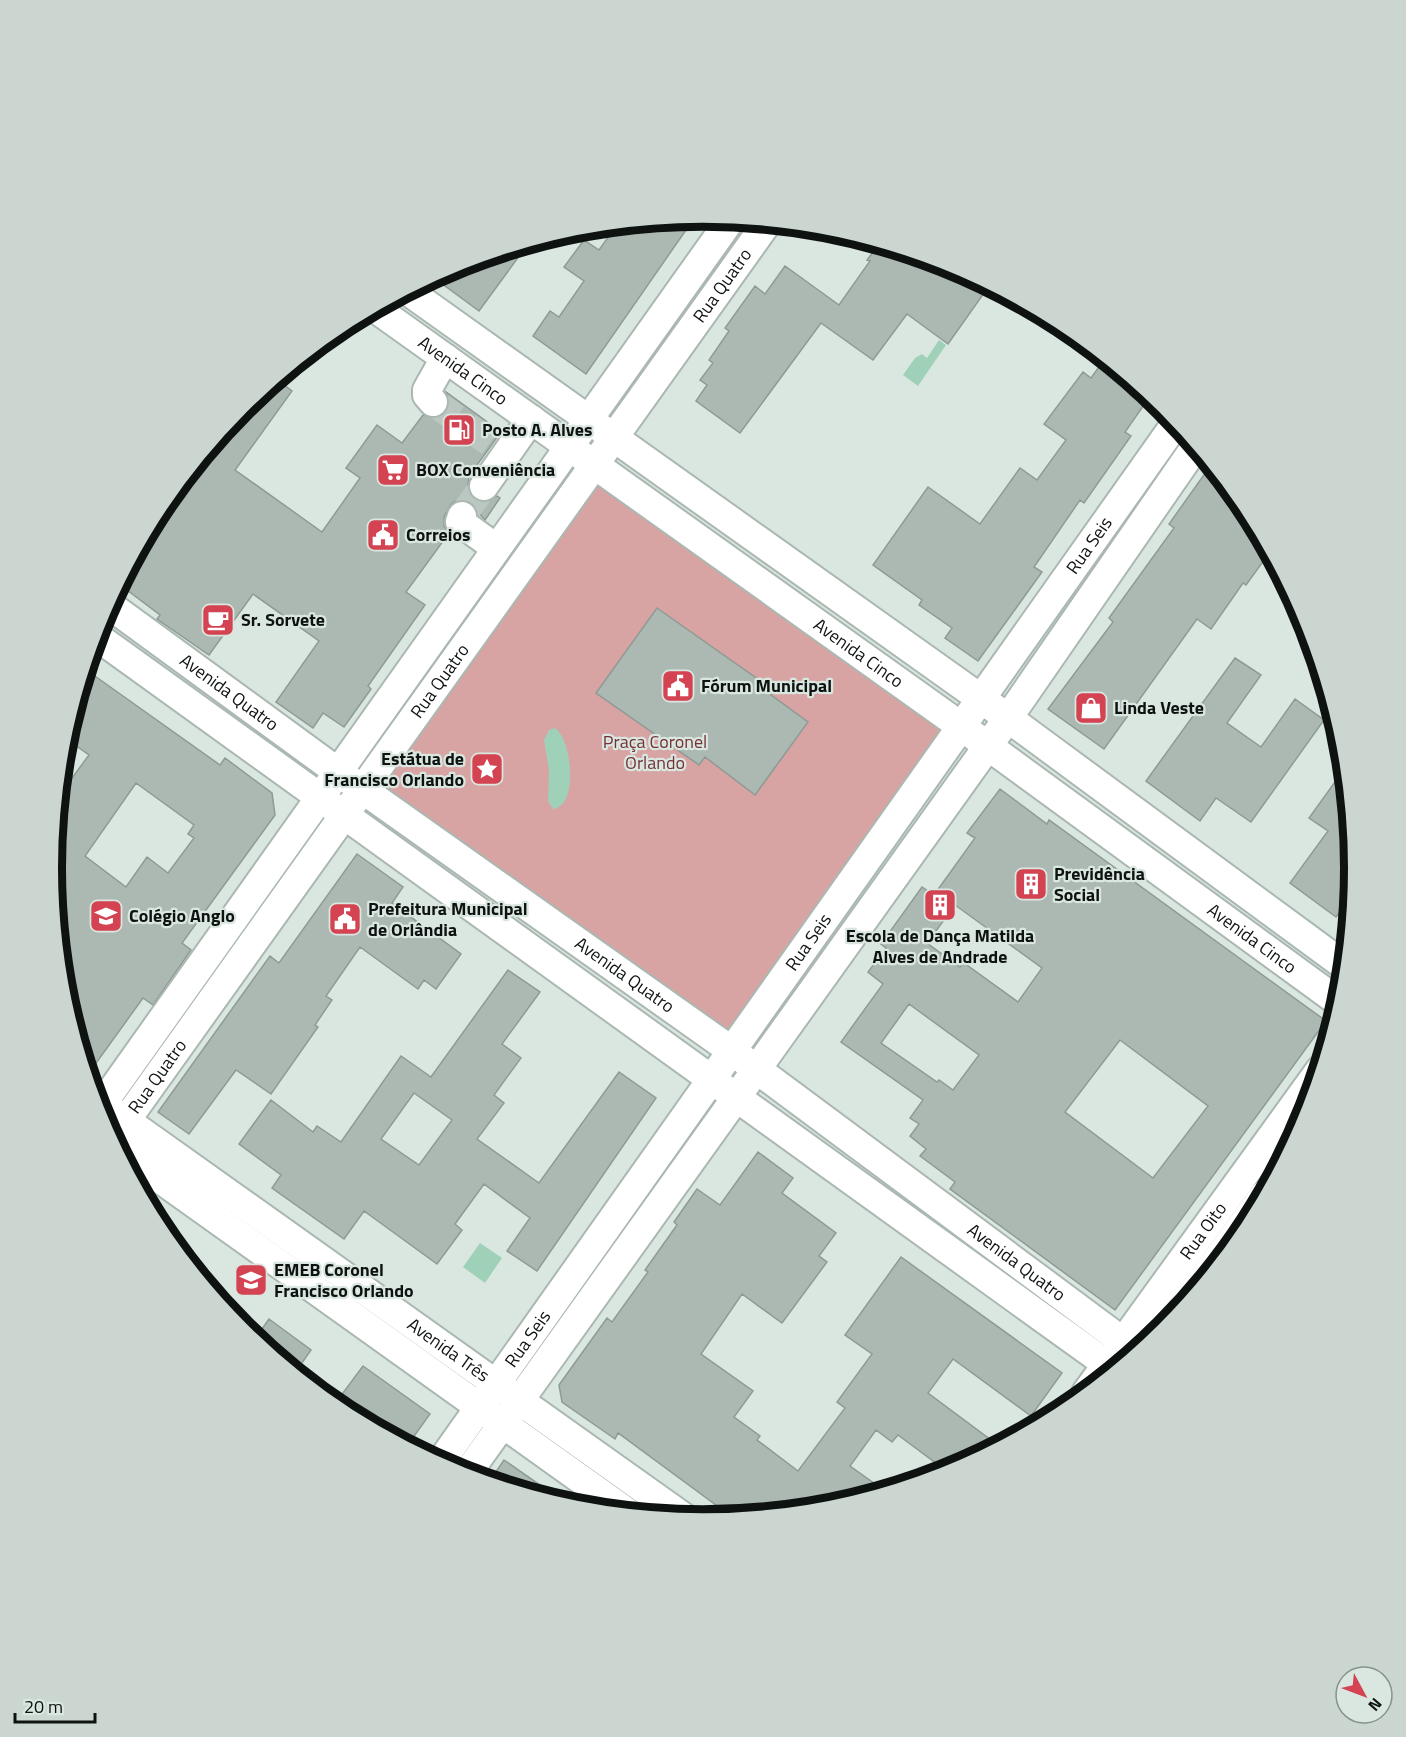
<svg xmlns="http://www.w3.org/2000/svg" width="1406" height="1737" font-family="'Titillium Web',sans-serif">
  <rect width="100%" height="100%" fill="#dae7e0"/>
  <path fill="#d7a4a3" d="M595,465L962,727L732,1051L364,790Z"/>
  <path fill="#9fd1b8" d="M939,340L946,345L918,386L903,375L915,358L922,354L927,358Z
    M555,728C572,739 579,806 553,809L548,801L549,770L544,740L549,730Z
    M480,1243L502,1258L485,1283L463,1267Z"/>
  <path fill="#acb9b2" stroke="#8e9a94" stroke-width="1.5" fill-rule="evenodd" d="M695,217L586,374L533,336L550,311L559,317L584,281L564,267L584,240L599,250L617,225Z
    M528,244L479,311L433,277L454,266Z
    M879,244L953,266L989,286L948,344L907,314L873,360L821,323L740,433L696,401L707,385L700,380L713,363L709,360L729,331L725,328L755,286L765,294L785,266L839,305L870,261L867,260Z
    M1104,360L1137,385L1130,395L1144,405L1125,432L1131,436L1084,503L1080,500L1034,567L1042,572L978,661L945,638L952,628L919,605L922,600L873,565L928,487L980,524L1020,468L1037,480L1066,440L1044,424L1083,372L1091,378Z
    M276,379L292,391L235,470L322,532L360,478L346,468L377,425L402,443L423,415L435,418L444,414L449,407L446,392L501,432L469,476L468,485L469,493L475,500L483,502L497,496L500,498L485,520L468,501L458,500L451,504L444,517V526L449,533L406,592L425,605L368,686L371,689L344,727L323,713L313,728L276,702L319,641L253,594L209,655L157,619L160,615L119,584L161,506L242,407Z
    M1211,465L1245,507L1270,552L1246,585L1243,583L1211,629L1197,619L1104,749L1048,709L1113,622L1109,618L1174,528L1169,524Z
    M657,608L759,680L756,684L808,722L755,795L705,757L699,765L596,693Z
    M1235,658L1261,675L1227,723L1261,747L1295,699L1324,720L1251,822L1216,798L1200,821L1146,781Z
    M85,669L220,765L225,758L272,793L275,815L182,943L191,950L153,1005L143,998L94,1066L83,1059L63,995L51,868L58,797L89,755L65,738ZM136,783L194,825L188,834L194,838L168,873L147,857L126,887L85,856Z
    M1345,768L1355,868L1350,922L1338,914L1336,917L1290,883L1328,831L1309,818Z
    M1000,789L1047,824L1049,820L1326,1021L1115,1310L950,1189L955,1182L920,1156L926,1149L910,1136L919,1124L910,1118L923,1100L841,1042L883,984L868,972L886,948L881,944L922,887L934,895L975,838L967,833ZM955,905L1042,968L1018,1002L964,963L960,967L927,943ZM909,1004L979,1055L953,1090L939,1080L937,1082L881,1043ZM1120,1040L1208,1106L1153,1178L1065,1112Z
    M357,854L403,887L392,903L461,954L436,989L424,980L418,989L360,947L326,996L332,1000L315,1025L318,1027L271,1094L236,1070L189,1134L158,1112L270,956L279,963Z
    M508,970L540,992L502,1044L521,1058L494,1095L504,1103L477,1139L539,1183L619,1072L656,1098L537,1271L507,1251L530,1218L484,1184L455,1224L462,1230L437,1264L364,1211L344,1239L272,1188L281,1175L239,1144L271,1100L313,1132L317,1126L341,1142L401,1056L431,1077ZM414,1093L452,1120L419,1165L381,1139Z
    M758,1152L793,1178L782,1193L836,1233L819,1256L827,1262L782,1323L742,1294L701,1354L753,1391L734,1417L760,1436L757,1440L798,1471L845,1408L837,1402L872,1354L845,1335L901,1257L1062,1373L1031,1416L953,1359L928,1393L999,1446L948,1472L898,1435L892,1442L876,1430L850,1466L885,1491L830,1508L737,1517L722,1506L720,1508L618,1433L615,1439L562,1402L559,1385L607,1318L612,1322L648,1272L645,1270L677,1225L674,1222L697,1189L720,1205Z
    M269,1319L311,1350L295,1373L254,1340Z
    M363,1366L430,1414L407,1446L334,1405Z
    M504,1460L560,1499L558,1503L489,1482Z"/>
  <g fill="none" stroke-linecap="round" stroke-linejoin="round">
    <path stroke="#bbc7c1" stroke-width="28" stroke-dasharray="28 14" stroke-linecap="butt" d="M433,402L492,444
      M462,516L484,486"/>
    <g stroke="#abb8b1" stroke-width="32">
      <g id="minor">
        <path d="M408,291L1008,718L1345,966"/>
        <path id="s1" d="M375,308L962,727L1340,1003"/>
        <path d="M433,402L427,395V390L445,358"/>
        <path d="M484,486L531,419"/>
        <path d="M462,516L460,522L496,548"/>
        <path id="s2" d="M108,604L338,772L732,1051L1137,1352"/>
        <path d="M96,636L1115,1370"/>
        <path d="M98,1110L731,219"/>
        <path id="s3" d="M111,1110L686,1519"/>
        <path id="s4" d="M112,1140L767,223"/>
        <path d="M117,1148L628,1513"/>
        <path d="M1184,1305L1264,1195"/>
        <path id="s5" d="M1086,1393L1320,1070"/>
        <path id="s6" d="M440,1463L1176,423"/>
        <path d="M466,1475L1008,718L1196,446"/>
      </g>
    </g>
    <use href="#minor" stroke="#fff" stroke-width="28"/>
  </g>
  <defs>
    <g id="fuel-square" transform="scale(1.725)"><rect x="-9" y="-9" width="18" height="18" rx="4" fill="#d34352" stroke="#dae7e0"/><path d="M-5.5-6h7V0h2V4h1.3V-2.5L3-4.5l.8-.8L6-3V5H2.5V1h-1V6h-7ZM-4.2-4.7v3.2H.2V-4.7Z" fill="#fff"/></g>
    <g id="supermarket-square" transform="scale(1.725)"><rect x="-9" y="-9" width="18" height="18" rx="4" fill="#d34352" stroke="#dae7e0"/><path d="M-6-5.5h2.5l.6 2H6L4.5 2H-2.5L-4.4-4H-6ZM-1.5 3.2a1.3 1.3 0 1 0 .1 0ZM3 3.2a1.3 1.3 0 1 0 .1 0Z" fill="#fff"/></g>
    <g id="civic-square" transform="scale(1.725)"><rect x="-9" y="-9" width="18" height="18" rx="4" fill="#d34352" stroke="#dae7e0"/><path d="M-.6-6.5H3V-4.5H.6V-3L4-1V1h2V6H-6V1h2V-1L-.6-3ZM-1.2 2.5V6h2.4V2.5Z" fill="#fff"/></g>
    <g id="cafe-square" transform="scale(1.725)"><rect x="-9" y="-9" width="18" height="18" rx="4" fill="#d34352" stroke="#dae7e0"/><path d="M-5.5-4.5H6V0H3Q3 3.5 0 3.5H-2.5Q-5.5 3.5-5.5 0ZM3-3.2v2h1.7v-2ZM-6 4.5H4V6H-6Z" fill="#fff"/></g>
    <g id="shop-square" transform="scale(1.725)"><rect x="-9" y="-9" width="18" height="18" rx="4" fill="#d34352" stroke="#dae7e0"/><path d="M-5-2.5h2.3a2.7 3.5 0 0 1 5.4 0H5L5.5 6h-11ZM-1.5-2.5h3a1.5 2.3 0 0 0-3 0Z" fill="#fff"/></g>
    <g id="sight-square" transform="scale(1.725)"><rect x="-9" y="-9" width="18" height="18" rx="4" fill="#d34352" stroke="#dae7e0"/><path d="M0-6L1.8-2.2L6-1.7L2.9 1.2L3.7 5.4L0 3.3L-3.7 5.4L-2.9 1.2L-6-1.7L-1.8-2.2Z" fill="#fff"/></g>
    <g id="building-square" transform="scale(1.725)"><rect x="-9" y="-9" width="18" height="18" rx="4" fill="#d34352" stroke="#dae7e0"/><path d="M-4-6H4V6H1V3H-1V6H-4ZM-2.5-4.3h1.7v1.8h-1.7ZM.8-4.3h1.7v1.8H.8ZM-2.5-1h1.7V.8h-1.7ZM.8-1h1.7V.8H.8Z" fill="#fff"/></g>
    <g id="school-square" transform="scale(1.725)"><rect x="-9" y="-9" width="18" height="18" rx="4" fill="#d34352" stroke="#dae7e0"/><path d="M0-5L7-2L0 1L-7-2ZM-4 1L0 2.5L4 1V4Q0 6-4 4Z" fill="#fff"/></g>
  </defs>
  <g fill-rule="evenodd">
    <use href="#fuel-square" x="459" y="430"/>
    <use href="#supermarket-square" x="393" y="470"/>
    <use href="#civic-square" x="383" y="535"/>
    <use href="#cafe-square" x="218" y="620"/>
    <use href="#civic-square" x="678" y="686"/>
    <use href="#shop-square" x="1091" y="708"/>
    <use href="#sight-square" x="487" y="769"/>
    <use href="#building-square" x="1031" y="884"/>
    <use href="#building-square" x="940" y="905"/>
    <use href="#school-square" x="106" y="916"/>
    <use href="#civic-square" x="345" y="919"/>
    <use href="#school-square" x="251" y="1280"/>
  </g>
  <g text-anchor="middle" stroke-width="4.5" stroke-linejoin="round" paint-order="stroke">
    <g font-size="18" fill="#0e1311" stroke="#dae7e0">
      <text dy="6" stroke="none"><textPath href="#s4" startOffset="1050">Rua Quatro</textPath></text>
      <text dy="6" stroke="none"><textPath href="#s1" startOffset="108">Avenida Cinco</textPath></text>
      <text dy="6" stroke="none"><textPath href="#s6" startOffset="1124">Rua Seis</textPath></text>
      <text dy="6" stroke="none"><textPath href="#s1" startOffset="594">Avenida Cinco</textPath></text>
      <text dy="6" stroke="none"><textPath href="#s4" startOffset="564">Rua Quatro</textPath></text>
      <text dy="6" stroke="none"><textPath href="#s2" startOffset="150">Avenida Quatro</textPath></text>
      <text dy="6" stroke="none"><textPath href="#s1" startOffset="1080">Avenida Cinco</textPath></text>
      <text dy="6" stroke="none"><textPath href="#s6" startOffset="638">Rua Seis</textPath></text>
      <text dy="6" stroke="none"><textPath href="#s2" startOffset="636">Avenida Quatro</textPath></text>
      <text dy="6" stroke="none"><textPath href="#s4" startOffset="78">Rua Quatro</textPath></text>
      <text dy="6" stroke="none"><textPath href="#s5" startOffset="200">Rua Oito</textPath></text>
      <text dy="6" stroke="none"><textPath href="#s2" startOffset="1122">Avenida Quatro</textPath></text>
      <text dy="6" stroke="none"><textPath href="#s6" startOffset="152">Rua Seis</textPath></text>
      <text dy="6" stroke="none"><textPath href="#s3" startOffset="414">Avenida Três</textPath></text>
    </g>
    <g font-size="18" font-weight="bold" fill="#0e1311" stroke="#dae7e0" text-anchor="start">
      <text x="482" y="436">Posto A. Alves</text>
      <text x="416" y="476">BOX Conveniência</text>
      <text x="406" y="541">Correios</text>
      <text x="241" y="626">Sr. Sorvete</text>
      <text x="701" y="692">Fórum Municipal</text>
      <text x="1114" y="714">Linda Veste</text>
      <text x="464" y="765" text-anchor="end">Estátua de<tspan x="464" dy="21">Francisco Orlando</tspan></text>
      <text x="1054" y="880">Previdência<tspan x="1054" dy="21">Social</tspan></text>
      <text x="368" y="915">Prefeitura Municipal<tspan x="368" dy="21">de Orlândia</tspan></text>
      <text x="129" y="922">Colégio Anglo</text>
      <text x="940" y="942" text-anchor="middle">Escola de Dança Matilda<tspan x="940" dy="21">Alves de Andrade</tspan></text>
      <text x="274" y="1276">EMEB Coronel<tspan x="274" dy="21">Francisco Orlando</tspan></text>
    </g>
    <g font-size="18" fill="#743236" stroke="#dae7e0">
      <text x="655" y="748">Praça Coronel<tspan x="655" dy="21">Orlando</tspan></text>
    </g>
  </g>
  <path d="M0 0H1406V1737H0ZM62 868a641 641 0 1 1 1282 0a641 641 0 1 1-1282 0Z" fill="#cad6cf" fill-rule="evenodd"/>
  <path fill="none" stroke="#0e1311" stroke-width="8" d="M62 868a641 641 0 1 1 1282 0a641 641 0 1 1-1282 0Z"/>
  <g transform="translate(1364 1695) rotate(131)"><circle r="28" fill="#dae7e0" stroke="#88928d" stroke-width="1.5"/>
  <path d="M0-4.5L10 22L0 15L-10 22Z" fill="#d34352"/>
  <text y="-9" font-size="16" font-weight="bold" text-anchor="middle" fill="#0e1311">N</text>
  </g>
  <path d="M15 1713v9h80v-9" fill="none" stroke="#0e1311" stroke-width="3"/>
  <text x="24" y="1713" font-size="18" fill="#0e1311" stroke="#dae7e0" stroke-width="4.5" paint-order="stroke">20 m</text>
</svg>
